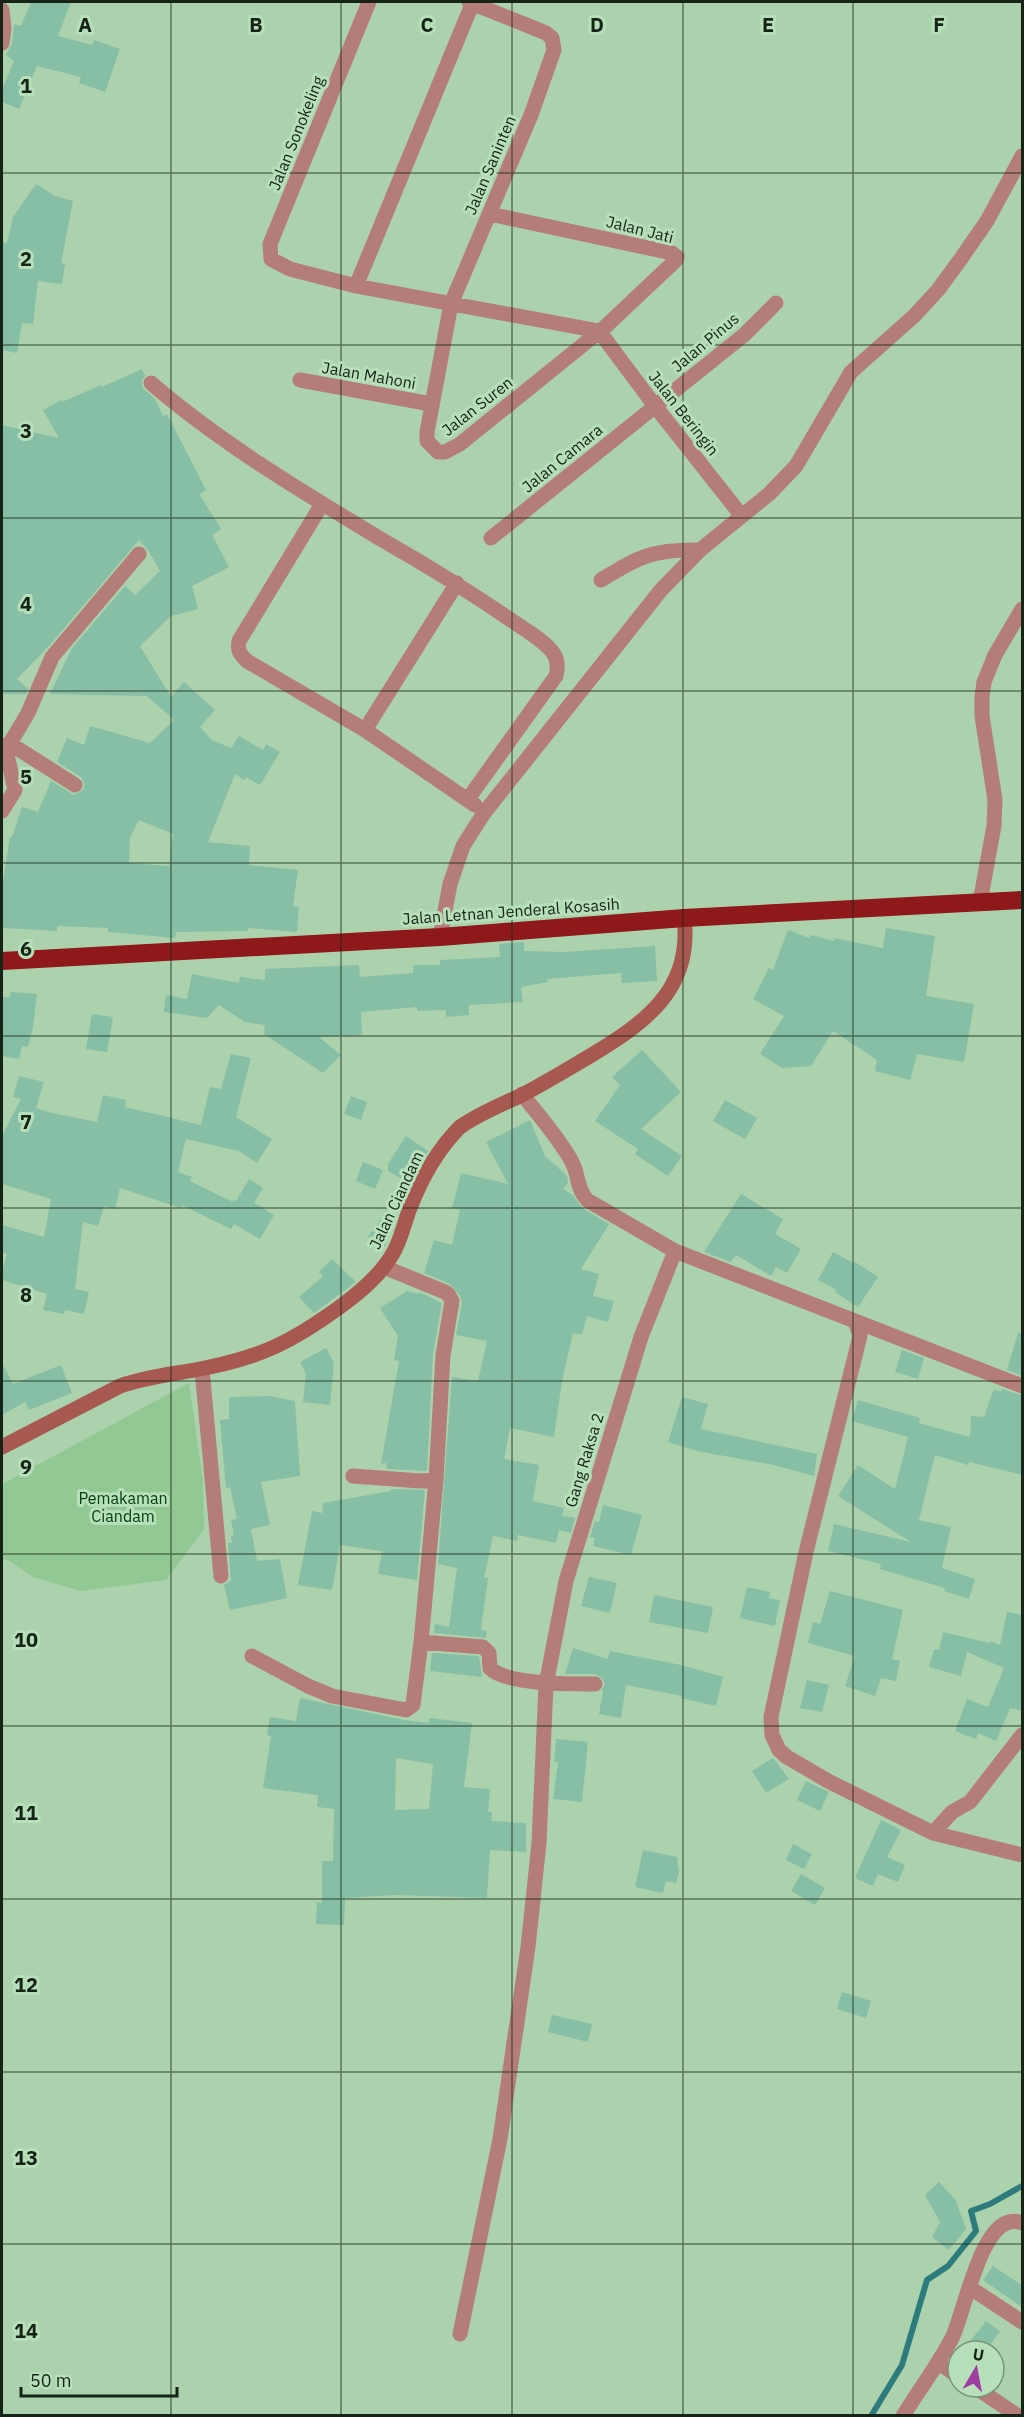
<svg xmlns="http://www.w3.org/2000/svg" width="1024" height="2417" font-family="'IBM Plex Sans',sans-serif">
  <rect width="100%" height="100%" fill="#abd2ac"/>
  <path fill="#92c894" d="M189,1383L203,1481L204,1529L166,1580L81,1591L33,1577L6,1559L2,1560V1484Z"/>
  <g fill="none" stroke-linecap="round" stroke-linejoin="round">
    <path stroke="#2e7b7e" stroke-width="6" d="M871,2416L902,2365L927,2280L948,2266L976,2231L971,2211L990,2204L1022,2186"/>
  </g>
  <path fill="#87bea6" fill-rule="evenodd" d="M31,2H71L58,36L92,45L94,40L120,49L105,92L79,83L81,77L37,66L19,109L2,102V90L14,61L6,55L12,44L14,24L21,26Z
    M36,184L55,196L73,201L61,263L65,264L62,284L38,281L33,324L22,323L17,353L2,350V241L7,243L13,217Z
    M142,369L145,376L142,381V387L155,399L163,416L167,414L206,490L199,494L221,529L212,535L229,567L192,586L198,609L171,616L140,646L171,697L184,682L215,710L200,727L212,740L231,748L239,736L263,750L266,744L280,752L260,785L246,777L244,780L235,774L208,842L250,846L249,865L298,870L293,906L299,907L297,932L248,928V931L176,932L175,938L108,932V928L57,926V931L2,928V888L10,837H12L22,807L38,812L51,781L74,795L83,790L85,785L81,777L57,762L67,738L84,745L90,726L150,743L174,720L147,696L50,694L72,648L125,586L135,595L160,571L148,550L139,540L49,646L17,679L28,689L26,694H2V425L59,438L43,410L62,400V402L101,385L102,387ZM139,820L173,834L169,866L129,863L130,837Z
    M886,928L935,936L926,996L974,1004L964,1062L917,1054L910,1080L875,1071L877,1060L833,1031L811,1066L782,1068L760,1054L784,1016L753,999L769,968L773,970L788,930L809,938L810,935L834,941V938L883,948Z
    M524,942V951L564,952L655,946L657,981L622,983L621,973L547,979L548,982L521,987L523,1002L469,1005V1015L446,1017V1010L417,1011V1007L361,1012L362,1035L319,1037L341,1055L323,1073L264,1034L265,1025L245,1022L219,1005L207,1018L164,1012L166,995L187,999L192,974L239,983L240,977L265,980V969L359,965L360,977L413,973V965H440V960L500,957L499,944Z
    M11,992L37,994L33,1027L28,1047L22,1046L19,1059L2,1056V997H10Z
    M92,1014L113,1017L107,1052L86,1049Z
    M642,1050L681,1092L641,1129L682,1156L668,1176L635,1154L638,1149L595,1121L620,1085L612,1077Z
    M231,1054L251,1058L236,1117L272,1139L257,1163L239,1151L186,1139L178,1172L192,1177L190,1181L233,1202L234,1199L236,1201L249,1179L263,1188L254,1203L274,1215L260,1239L234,1224L231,1229L182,1205L181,1208L120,1188L115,1209L104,1206L98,1226L83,1222L75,1289L89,1292L84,1314L65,1310L64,1314L43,1310L47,1294L2,1280V1271L7,1254L2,1252V1225L44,1237L51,1199L2,1184V1136L21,1099L13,1097L19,1076L44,1082L36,1108L52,1113L97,1122L103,1095L126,1100L125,1107L201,1125L210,1087L221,1089Z
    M351,1096L367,1102L361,1120L344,1114Z
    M725,1100L757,1118L745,1139L713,1121Z
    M530,1120L545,1156L567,1176L568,1183L563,1189L573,1195L582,1208L609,1224L581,1269L599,1274L593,1296L614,1301L608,1322L587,1316L582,1335L573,1333L562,1381L554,1437L510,1428L504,1459L539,1465L533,1501L564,1508L562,1516L575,1518L571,1533L559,1530L556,1543L518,1535L517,1541L493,1536L484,1578H488L481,1630L487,1631L486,1638L434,1633L435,1624L449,1627L457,1568L438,1564L452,1377L478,1381L487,1341L456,1335L462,1303L460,1296L450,1284L424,1273L434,1240L452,1245L460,1210L452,1208L461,1173L508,1184L486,1142Z
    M406,1136L428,1151L409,1183L388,1171V1164Z
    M363,1162L383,1170L375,1189L356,1181Z
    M741,1194L783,1219L775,1234L801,1249L787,1273L776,1267L771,1276L736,1255L731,1262L704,1252Z
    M387,1210L397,1215L383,1250L368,1237Z
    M833,1252L854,1263L855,1262L878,1277L858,1307L835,1292L837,1290L818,1280Z
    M332,1259L356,1282L314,1313L299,1297L323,1276L319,1272Z
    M407,1291L418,1294L419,1292L442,1303L433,1354L427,1471L387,1469L386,1463L381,1464L399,1361L394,1360L398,1336L380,1308Z
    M1018,1333H1023V1376L1007,1370Z
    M326,1348L334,1363L330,1405L303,1402L306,1374L300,1362Z
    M902,1350L924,1358L918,1379L895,1372Z
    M2,1363L13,1384L61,1365L72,1393L29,1410L25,1402L2,1415Z
    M994,1389L1001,1392L1002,1389L1023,1396V1475L969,1462L968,1465L935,1455L919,1520L951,1527L942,1568L975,1579L969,1599L944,1591L945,1588L880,1569L881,1564L828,1551L834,1524L911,1542L838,1496L858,1465L895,1489L908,1437L852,1421L858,1400L920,1418L919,1423L970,1437L971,1416L984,1417Z
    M269,1396L295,1401L300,1476L261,1482L270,1525L251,1529L257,1561L280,1559L287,1598L230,1610L224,1585L231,1581L228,1543H232L231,1536L234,1535L231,1520L237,1519L230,1487L226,1488L220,1420L229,1419V1397Z
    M682,1397L708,1404L701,1429L817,1454L814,1476L774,1465L697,1451L668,1442Z
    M391,1489L425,1490L417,1580L378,1574L382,1551L340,1545L332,1590L298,1585L312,1511L322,1513L323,1503L391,1491Z
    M603,1505L642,1515L631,1555L593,1546L595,1538L590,1537L595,1521L599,1522Z
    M589,1577L617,1583L610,1613L581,1606Z
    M747,1587L770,1592L769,1598L780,1600L775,1626L740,1618Z
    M830,1591L903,1610L892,1659L900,1661L896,1681L881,1678L875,1696L845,1686L855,1656L808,1643L813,1622L820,1624Z
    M654,1595L713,1607L708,1633L649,1622Z
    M1007,1612L1023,1615V1711L1010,1708L996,1741L978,1733L976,1739L955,1731L967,1699L988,1707L1004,1668L967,1652L961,1676L929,1667L934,1649L939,1650L943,1632L989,1643L990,1641L1000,1645Z
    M573,1648L608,1659L610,1651L681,1665L723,1677L716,1706L681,1698L682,1696L626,1685L621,1718L599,1714L603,1691H601L605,1685L603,1679L595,1674H565Z
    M432,1653L479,1656L482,1677L430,1671Z
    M807,1680L829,1685L822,1712L800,1708Z
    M300,1698L404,1720L429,1723V1718L472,1723L464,1787L490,1789L488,1812H492L491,1821L526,1823V1852L490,1850L487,1898L395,1895L345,1898L344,1925L316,1924L317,1902L322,1903V1861H333L334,1809L317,1807L318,1795L263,1788L271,1736L267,1735L270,1717L296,1721ZM396,1758L433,1764L429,1809L395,1810Z
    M556,1739L588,1742L582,1802L553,1799L558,1762H554Z
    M773,1758L789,1779L766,1793L752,1771Z
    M806,1781L829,1792L820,1811L797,1800Z
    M881,1820L901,1830L887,1857L905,1865L898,1882L878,1874L873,1886L855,1878Z
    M793,1844L812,1854L804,1869L786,1860Z
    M643,1850L677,1857L679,1872L676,1883L666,1881L663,1893L635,1887Z
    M801,1874L825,1888L815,1905L791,1891Z
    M842,1992L871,2001L866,2018L837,2009Z
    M552,2015L592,2024L588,2042L548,2032Z
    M939,2182L955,2199L966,2229L949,2250L932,2237L940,2222L925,2195Z
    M993,2266L1023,2286V2308L983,2280Z
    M986,2321L1000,2331L986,2351H981L969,2343Z"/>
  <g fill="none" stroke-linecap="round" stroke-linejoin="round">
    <path stroke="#b47d78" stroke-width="15" d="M369,2L270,244L271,259L290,269L356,286L599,331
      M469,2L546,33L552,38L554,50L531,115L451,304L427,432V441L438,452H445L460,444L605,327L676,260L677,257L672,253L490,214
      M2,10L4,28L2,43
      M356,286L473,2
      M599,331L655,406L741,515
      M300,380L431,404
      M151,383C222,444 304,493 384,541C428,566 470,592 511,620C525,630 544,640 554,654C558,661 558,668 556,676L468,799
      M322,504L239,641C237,651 240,654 247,661L365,730L475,805
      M491,538L744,335L776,303
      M601,580C640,556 653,549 700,550
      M365,730L457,583
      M9,743L75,785
      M2,811L15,790L6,750L28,713L52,657L139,554
      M980,902L994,826L995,800L982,716V697L984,682L995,655L1022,609
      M440,937L450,884L463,846L484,813L661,590L700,550L769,494L796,466L851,372L914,316L938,290L960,260L987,221L1022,156
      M522,1094C539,1116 559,1138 572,1162C579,1175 576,1187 587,1200L675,1251L855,1321L860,1336L806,1552L771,1717L772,1735L779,1750L787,1757L828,1781L933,1833L1022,1855
      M855,1321L1022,1386
      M202,1369L221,1576
      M353,1476L420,1481L436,1480L443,1355L452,1301L448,1294L445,1292L384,1267
      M436,1480L421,1642L483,1647L489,1653L490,1668C506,1685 572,1684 595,1684
      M252,1656L308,1686L332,1696L406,1710L413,1705L421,1642
      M933,1833L952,1812L970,1802L1022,1735
      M969,2287L1022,2322
      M460,2334L500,2139L528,1947L539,1843L546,1685L566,1581L641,1337L675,1251
      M939,2363L958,2376
      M975,2387L1018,2416
      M903,2416C919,2390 938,2365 952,2338C965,2313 982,2207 1022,2223"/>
    <path stroke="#a75851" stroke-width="15" d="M2,1447L120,1386C148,1376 176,1374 205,1368C261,1357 291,1342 337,1309C358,1294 379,1277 392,1255C401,1241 404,1223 410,1208C422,1177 437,1150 460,1127C480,1113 501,1105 522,1095C545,1083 568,1069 590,1056C645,1023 693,989 684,918"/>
    <path stroke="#8f181b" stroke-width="18" d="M2,961L440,937L684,918L1022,900"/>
  </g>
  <path fill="none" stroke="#152416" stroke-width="1.5" stroke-opacity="0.55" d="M171,2V2416M341,2V2416M512,2V2416M683,2V2416M853,2V2416M2,173H1022M2,345H1022M2,518H1022M2,691H1022M2,863H1022M2,1036H1022M2,1208H1022M2,1381H1022M2,1554H1022M2,1726H1022M2,1899H1022M2,2072H1022M2,2244H1022"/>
  <g text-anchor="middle" stroke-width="6" stroke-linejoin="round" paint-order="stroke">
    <g font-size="16" fill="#152416" stroke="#b7dfb9">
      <text transform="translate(296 133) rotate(-68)" y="6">Jalan Sonokeling</text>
      <text transform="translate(490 165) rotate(-67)" y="6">Jalan Saninten</text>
      <text transform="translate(640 229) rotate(14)" y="6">Jalan Jati</text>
      <text transform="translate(705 342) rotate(-40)" y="6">Jalan Pinus</text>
      <text transform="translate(369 375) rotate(10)" y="6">Jalan Mahoni</text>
      <text transform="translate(477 406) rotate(-38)" y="6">Jalan Suren</text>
      <text transform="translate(684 413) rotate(52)" y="6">Jalan Beringin</text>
      <text transform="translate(562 458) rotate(-39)" y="6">Jalan Camara</text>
      <text transform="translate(511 911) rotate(-4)" y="6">Jalan Letnan Jenderal Kosasih</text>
      <text transform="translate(396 1200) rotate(-65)" y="6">Jalan Ciandam</text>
      <text transform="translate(584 1460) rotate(-73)" y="6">Gang Raksa 2</text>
    </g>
    <g font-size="16" fill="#024210" stroke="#b7dfb9">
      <text x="123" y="1504">Pemakaman<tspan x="123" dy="18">Ciandam</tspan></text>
    </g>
  </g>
  <g font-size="20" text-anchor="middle" font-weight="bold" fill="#152416" stroke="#b7dfb9" stroke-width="6" stroke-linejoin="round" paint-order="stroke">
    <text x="85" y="32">A</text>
    <text x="256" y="32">B</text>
    <text x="427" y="32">C</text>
    <text x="597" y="32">D</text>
    <text x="768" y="32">E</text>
    <text x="939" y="32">F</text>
    <text x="26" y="93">1</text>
    <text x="26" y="266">2</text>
    <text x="26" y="438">3</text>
    <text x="26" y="611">4</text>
    <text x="26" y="784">5</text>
    <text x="26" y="956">6</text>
    <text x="26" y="1129">7</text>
    <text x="26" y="1302">8</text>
    <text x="26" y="1474">9</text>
    <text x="26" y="1647">10</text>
    <text x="26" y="1820">11</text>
    <text x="26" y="1992">12</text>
    <text x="26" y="2165">13</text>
    <text x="26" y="2338">14</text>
  </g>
  <rect width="1024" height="2417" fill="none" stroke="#152416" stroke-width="6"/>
  <g transform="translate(976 2369) rotate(10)"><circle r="28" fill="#b7dfb9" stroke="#769478" stroke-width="1.5"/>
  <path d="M0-4.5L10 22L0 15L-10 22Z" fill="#9f3da3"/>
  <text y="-9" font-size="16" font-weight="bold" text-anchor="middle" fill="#152416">U</text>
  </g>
  <path d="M21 2387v9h156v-9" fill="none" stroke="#152416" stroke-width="3"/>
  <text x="30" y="2387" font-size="18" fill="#152416" stroke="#b7dfb9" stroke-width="4.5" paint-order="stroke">50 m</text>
</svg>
